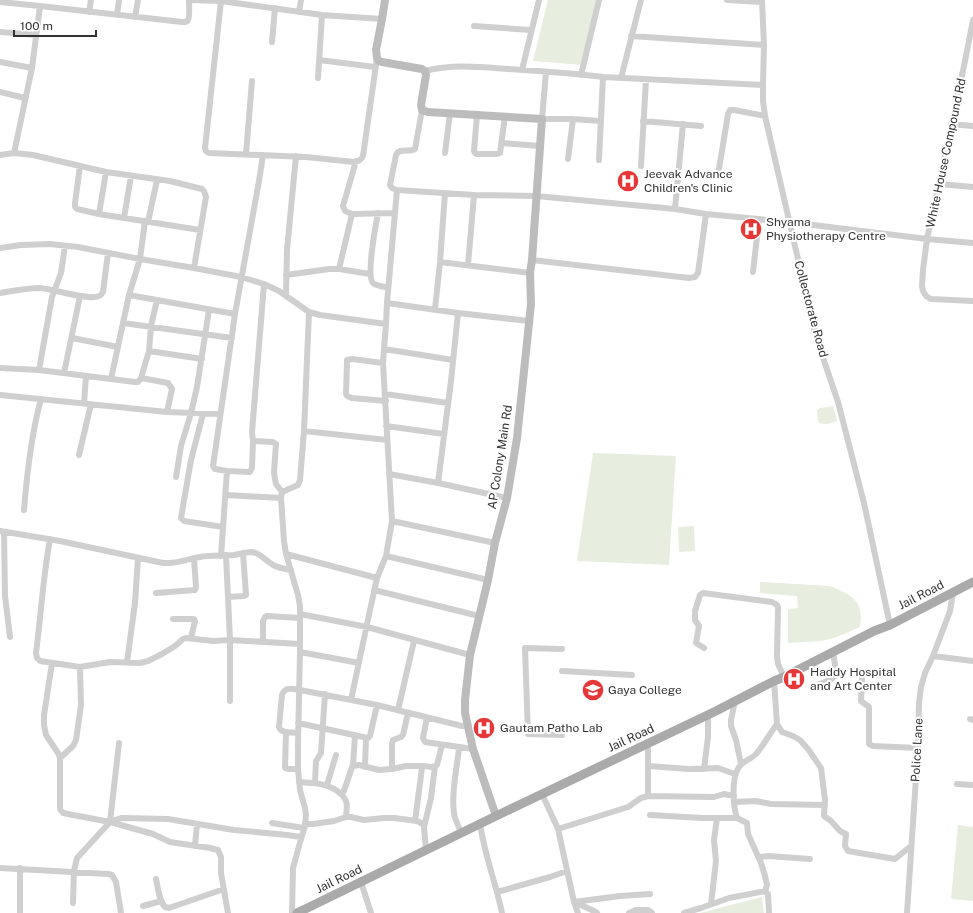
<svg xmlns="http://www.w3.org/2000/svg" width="973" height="913" font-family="'Public Sans',sans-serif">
  <rect width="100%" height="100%" fill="#fff"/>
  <path fill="#e7eee0" d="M548,0H599L583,65L533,61Z
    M833,406L837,421C831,423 824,426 818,422L817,410L820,408Z
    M593,453L676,456L669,565L577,561Z
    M694,526L695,551L679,552L678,527Z
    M760,582L830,586C853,596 864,600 860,627L837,637L822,641L788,643V609L798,608L797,596L760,593Z
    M958,825L973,827V901L951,899Z
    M762,897L764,913H700Z"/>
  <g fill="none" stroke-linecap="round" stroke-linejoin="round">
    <path stroke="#cfcfcf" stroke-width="6" d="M727,0L762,2
      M762,0L764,45L763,85
      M221,1L205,148L206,151L209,153L306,157L354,162C359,161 361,160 363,156L377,58
      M0,2L40,6L182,22C184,22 186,23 188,20C190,17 189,4 189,0L221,1L322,15L382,19
      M89,12L91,0
      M299,12L301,0
      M117,15L119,0
      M135,17L138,0
      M973,20L964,66L927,239L923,270L922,286L923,291L926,296L931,299L973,301
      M474,26L531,30
      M0,32L36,35
      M631,36L764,45
      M272,42L275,8
      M319,60L375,67
      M0,62L32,68
      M522,70L539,0
      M425,71C452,64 480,67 508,69C540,71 572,73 603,77L763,85V101L765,116L816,337L838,402L864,503L890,625
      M546,72L542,119H573L600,121
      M581,75L599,0
      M318,78L322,15
      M621,78L641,0
      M0,92L25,98
      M422,110L415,149C409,153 400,147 396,155L390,185L392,188L397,190L474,195L536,196L675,209L706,214L789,222L927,239L973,243
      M477,115L474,151L475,153L477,154H497L500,153L505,116
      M643,121L701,126
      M951,124L973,126
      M502,143L540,146
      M14,153L32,68L40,6
      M445,153L450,113
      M246,154L252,81
      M0,155L14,153L33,155L106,172L170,181L202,189L204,191L206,197L194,268
      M568,159L573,119
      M599,160L603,77
      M80,166L75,203V207L77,209L99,214L200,230
      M641,166L646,80
      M719,169L728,114L730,110H734L765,116
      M939,184L973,187
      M675,209L683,124
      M378,213C376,223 366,276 373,283C375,286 384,286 388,288
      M99,214L106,172
      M352,214L394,213
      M124,218L131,176
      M148,222L157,180
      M0,248L21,245L50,244L78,247L140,259L194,268L241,277L264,284L279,291L309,312L320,315L386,324L387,303L458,313L529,321
      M532,260L689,278L695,277L698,273L706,214
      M440,262L530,273
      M468,265L474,195
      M339,269L352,214L345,211L343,206L356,161
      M753,272L759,219
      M286,275L329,269H339L370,274
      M264,284L252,432L253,441L273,442L276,444L274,472L275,479L276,484L282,492L281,498L284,541L286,554L298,595L300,606V652L359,663
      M0,293C13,291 27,288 40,288C53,289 90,301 99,296C102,295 101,294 103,292L108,253
      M129,295L235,314
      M286,296L287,250L296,156
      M387,303L397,190
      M435,309L440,262L445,193
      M123,323L232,338
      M386,324L384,349L453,360
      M72,338L118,347
      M149,351L202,359
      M383,363L352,359L347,360V362L346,394L347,396L352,398L386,401
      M0,368L39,370L135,382H138L141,378L149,351L151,326L157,300
      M39,370L52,297L61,273L65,246
      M64,373L80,296
      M141,378L168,383L172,389L167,412
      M111,379L129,295L140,259L145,221
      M385,394L448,403
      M0,395L167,412L220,414
      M84,403L86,376
      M203,414L191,460L181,518L184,521L223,527
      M386,426L444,434
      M304,431L387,440
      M79,455L91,404
      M227,471L215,469L213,466L235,314L259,181L263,155
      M389,474L438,483L507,498
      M176,477L181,446L191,413L197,387L209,310
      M438,483L451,381L458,313
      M282,492L298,485L300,480L304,431L309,312
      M226,495L281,498
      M24,510C27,473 31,435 41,399
      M392,521L495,543
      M0,531L60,541L163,563C176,564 187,559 200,557C211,555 222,556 234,555C240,554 246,552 252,552C260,553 266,561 273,565C279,568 284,569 291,570
      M4,532L5,596L10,637
      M50,539C43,577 41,615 36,653L37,658L40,661L80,667L110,662L140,663L148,661L162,654L175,646L183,639L186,638L213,641L230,640L300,644
      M286,554L377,578
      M226,555L230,640V701
      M221,556L227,471L250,472L252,468L253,441
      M386,556L488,580
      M374,590L479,616
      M156,593L195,590L196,587L194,558
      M228,597L244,596L246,595L243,553
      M300,614L367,627L470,655
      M173,619H194L195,621L191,638
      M263,642V621L265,617L267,616L300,618
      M704,648L696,643L699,626L695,620V611L700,595L703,593L772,602L777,605L778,607L777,656L778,664L784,677
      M562,649L525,648L528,734L562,735
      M933,656L973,661
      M127,662L135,603L138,558
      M52,663L44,715V725L46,735L58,753L60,758V809L63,813L68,814L110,822L153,834L170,842L210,848L218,850L221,857V873L228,913
      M562,671L632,675
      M862,679L861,701L869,707V744L873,746L918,748
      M774,681L777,724L782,732L793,736L800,740L808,749L821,768L825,800L824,816L831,821L840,831L846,834L845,846L848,851L895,859L911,846
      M814,686C840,677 837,679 833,652
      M351,700L370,610L377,578L386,556L392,521L383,363L384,349
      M735,701L731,720V726L736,740L741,764
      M398,710L414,641
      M427,718L423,738L425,742L473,749
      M970,719L973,720
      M298,723L368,738L370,736L377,705
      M286,732L285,768L289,769H298
      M298,733C292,732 281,734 279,727L282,695C285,686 293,689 300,690L377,705L462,726H468
      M648,743V796
      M459,748C457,767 450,800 455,818C457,823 459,828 461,832
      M60,758L73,746L76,740L81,705L80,667
      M353,766L355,735
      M648,766L689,769L718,768L735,774
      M365,767L366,738
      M392,769V744L393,740L401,737L403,735L408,713
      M704,769L708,737V715
      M299,782C314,783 329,783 341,794C343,796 345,798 346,801C348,806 346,812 346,817
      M315,783L316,761L321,753L325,694
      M957,784L973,785
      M327,785L336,755
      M542,794L558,829L574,902L594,911L597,913
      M342,795L345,788L352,767L353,766L359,765L379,770L392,769L406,766H424
      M734,802L756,801L771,804L825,805
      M650,815L702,818H737
      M415,821L422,768L424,766L432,767L437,765L442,745
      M110,822L119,743
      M272,823L304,828
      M480,823C484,854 496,883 502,913
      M305,824H313L334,821L346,817H351L364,820L384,818H394L417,821L423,824L424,827L426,850
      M424,827L431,798L435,766
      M558,829L628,807L641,798L648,796L714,797L724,794L734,796
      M195,846L197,824
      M759,857L768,856L810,859
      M0,868L108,874L112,875L116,882L121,913
      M156,879C158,888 159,901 165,907L169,908L224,889
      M361,882L371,913
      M497,892L550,877L567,871
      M73,903L74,871L77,858L110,822L121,818L168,819L234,830L287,835L301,837
      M711,904L716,861L714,840L717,818
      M143,906L161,901
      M20,913V868
      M292,913L293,868L299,846L305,826L306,815L305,808L300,790L298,769V744L300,652
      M578,913L574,902L620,896L650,894
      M629,913L636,910H648L652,913
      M684,913L701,908L729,898L765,891
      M769,913L768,894L765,891L767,885L765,876L761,863L748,834L747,823L737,818C733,806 731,778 739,767C743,761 751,759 756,754C764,745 770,733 777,724
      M907,913L918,748L919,703L921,687L925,673L933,656L944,627L950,611L953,593"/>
    <path stroke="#bcbcbc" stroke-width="8" d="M385,0L382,19L376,50L377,58L379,61L382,62L422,69L425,71L426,75L421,105L422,110L428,112L542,119L532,260L530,273L531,304L517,438L507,498L495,543L488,580L470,655L465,700V713L473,749L496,816"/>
    <path stroke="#aaa" stroke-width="9" d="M297,913L496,816L716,711L774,681L784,677L874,631L890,625L973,582"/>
  </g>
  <defs>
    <g id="hospital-disc" transform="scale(1.15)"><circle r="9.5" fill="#e63738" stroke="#fff"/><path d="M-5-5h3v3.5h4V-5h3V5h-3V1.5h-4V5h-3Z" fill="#fff"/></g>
    <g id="university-disc" transform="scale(1.15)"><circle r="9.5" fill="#e63738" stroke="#fff"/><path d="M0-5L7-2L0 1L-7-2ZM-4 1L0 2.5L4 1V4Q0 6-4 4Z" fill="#fff"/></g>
  </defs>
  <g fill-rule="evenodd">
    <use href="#hospital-disc" x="628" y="181"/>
    <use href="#hospital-disc" x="751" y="229"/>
    <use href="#hospital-disc" x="794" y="679"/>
    <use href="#university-disc" x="593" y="690"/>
    <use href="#hospital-disc" x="484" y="728"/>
  </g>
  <g text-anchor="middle" stroke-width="4" stroke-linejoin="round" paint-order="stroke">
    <g font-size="12" fill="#323232" stroke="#fff">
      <text transform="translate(946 153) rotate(-78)" y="4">White House Compound Rd</text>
      <text transform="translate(811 309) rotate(75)" y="4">Collectorate Road</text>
      <text transform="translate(500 457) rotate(-81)" y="4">AP Colony Main Rd</text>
      <text transform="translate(921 595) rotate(-27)" y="4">Jail Road</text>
      <text transform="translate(631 738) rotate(-25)" y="4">Jail Road</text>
      <text transform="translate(917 750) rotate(-87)" y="4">Police Lane</text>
      <text transform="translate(339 879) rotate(-26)" y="4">Jail Road</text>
    </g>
    <g font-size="12" fill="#323232" stroke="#fff" text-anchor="start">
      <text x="644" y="178">Jeevak Advance<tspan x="644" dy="14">Children's Clinic</tspan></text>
      <text x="766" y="226">Shyama<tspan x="766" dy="14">Physiotherapy Centre</tspan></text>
      <text x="810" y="676">Haddy Hospital<tspan x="810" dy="14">and Art Center</tspan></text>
      <text x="608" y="694">Gaya College</text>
      <text x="500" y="732">Gautam Patho Lab</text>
    </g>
  </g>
  <path d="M14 30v6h82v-6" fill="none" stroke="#323232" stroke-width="2"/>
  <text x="20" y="30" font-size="12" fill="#323232" stroke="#ffffff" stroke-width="3" paint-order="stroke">100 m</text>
</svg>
